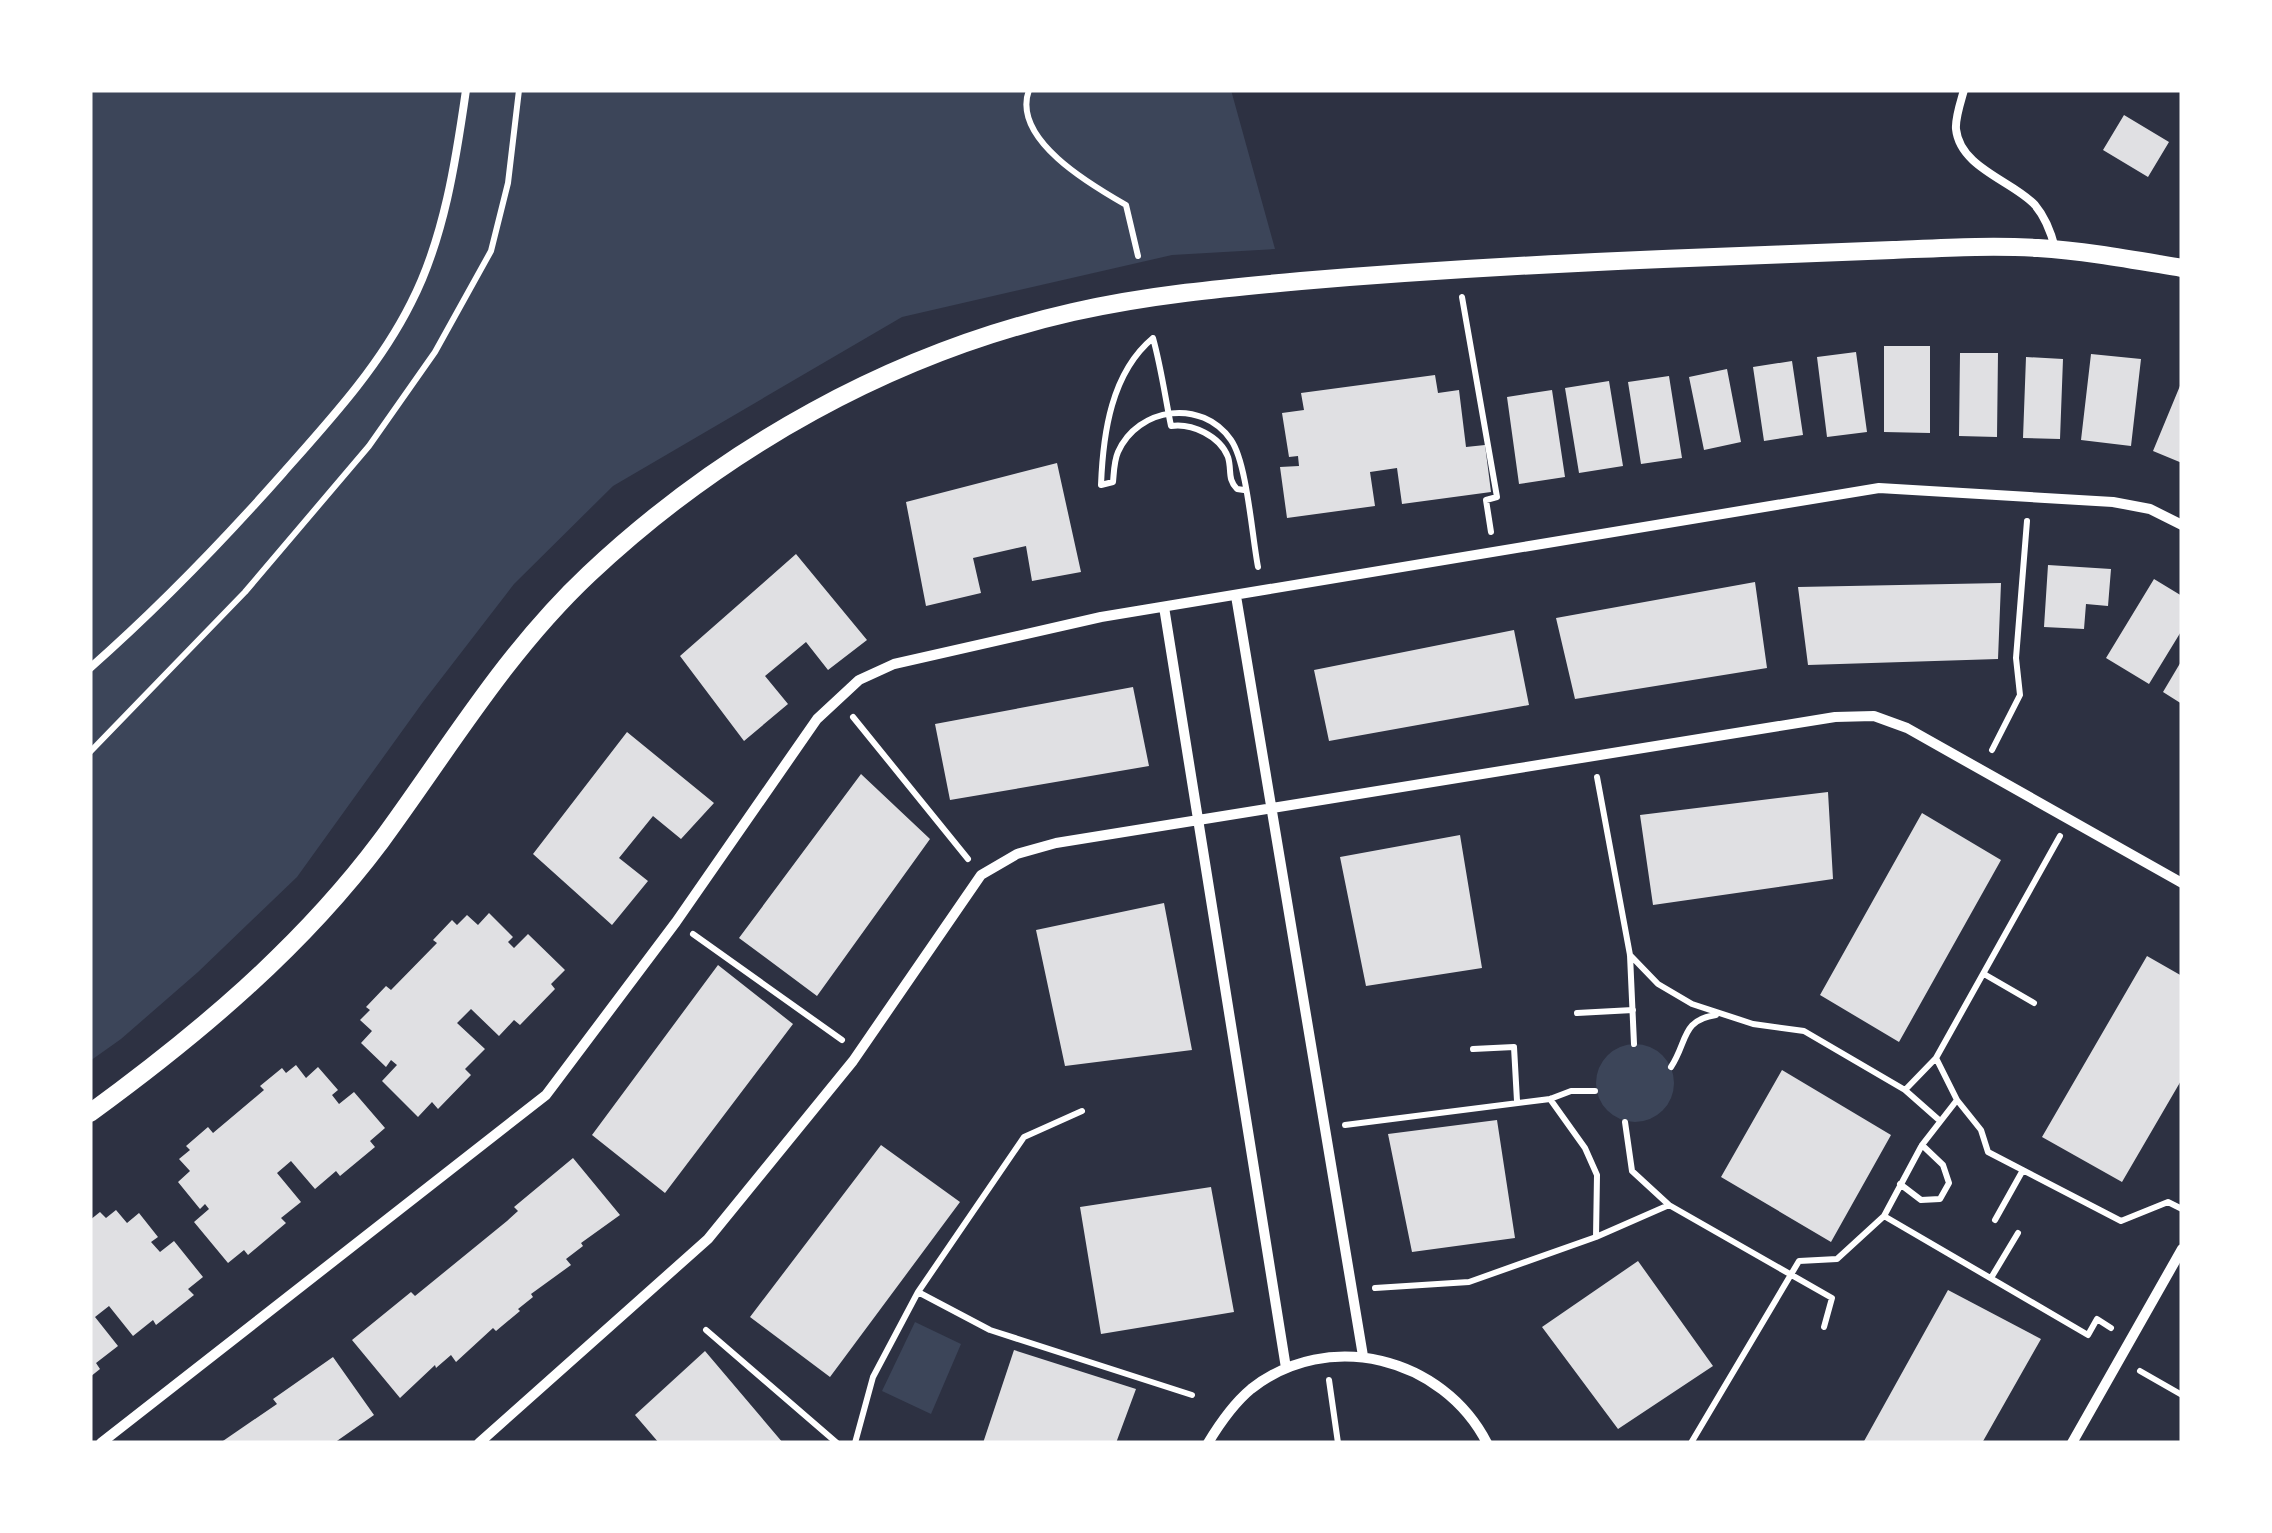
<svg xmlns="http://www.w3.org/2000/svg" width="2272" height="1533" font-family="'PT Sans Narrow',sans-serif">
  <rect width="100%" height="100%" fill="#2d3142"/>
  <path fill="#3c4559" d="M90,90H1231L1275,249L1172,255L902,317L613,486L514,584L423,702L297,877L198,972L121,1039L90,1061Z
    M1596 1083a39 39 0 1 1 78 0a39 39 0 1 1-78 0Z
    M915,1322L961,1344L931,1414L882,1391Z"/>
  <path fill="#e0e0e3" d="M2124,115L2169,142L2148,177L2103,150Z
    M1884,346H1930V433L1884,432Z
    M1856,352L1867,432L1827,437L1817,357Z
    M1960,353H1998L1997,437L1959,436Z
    M2091,354L2141,359L2131,446L2081,440Z
    M2026,357L2063,359L2060,439L2023,438Z
    M1792,361L1803,435L1764,441L1753,367Z
    M1727,369L1741,442L1704,450L1689,377Z
    M1435,375L1438,393L1459,390L1466,447L1485,445L1491,492L1402,504L1397,468L1370,472L1375,506L1287,518L1280,467L1299,466L1298,456L1289,457L1282,413L1304,410L1301,393Z
    M1669,376L1682,458L1641,464L1628,382Z
    M1609,381L1623,466L1579,473L1565,388Z
    M2182,381V463L2153,451Z
    M1552,390L1565,477L1519,484L1507,397Z
    M1057,463L1081,572L1032,581L1026,546L973,558L981,593L926,606L906,502Z
    M796,554L867,640L828,670L806,642L765,676L788,704L744,741L680,656Z
    M2048,565L2111,569L2108,606L2086,604L2084,629L2044,627Z
    M2154,579L2182,596V630L2149,684L2106,658Z
    M1755,582L1767,668L1575,699L1556,618Z
    M2001,583L1998,659L1808,665L1798,587Z
    M1514,630L1529,705L1329,741L1314,670Z
    M2182,660V704L2163,692Z
    M1133,687L1149,766L950,800L935,724Z
    M627,732L714,803L681,839L653,816L619,858L648,881L612,925L533,854Z
    M861,774L930,839L817,996L739,938Z
    M1828,792L1833,879L1653,905L1640,815Z
    M1922,813L2001,860L1899,1042L1820,995Z
    M1460,835L1482,968L1366,986L1340,857Z
    M1164,903L1192,1050L1065,1066L1036,930Z
    M489,913L513,937L508,942L514,948L528,934L565,970L551,984L555,989L520,1025L514,1020L499,1036L471,1009L457,1023L485,1049L465,1069L471,1075L438,1109L432,1102L418,1117L382,1081L397,1065L391,1060L386,1067L361,1043L372,1031L360,1020L370,1010L366,1007L386,986L391,990L437,943L433,940L452,920L457,925L467,915L478,925Z
    M2147,956L2182,976V1079L2122,1182L2042,1137Z
    M718,965L793,1024L665,1193L592,1135Z
    M296,1065L306,1078L318,1067L338,1090L332,1095L339,1104L354,1092L385,1128L370,1141L375,1147L340,1176L336,1171L315,1189L291,1161L277,1173L301,1202L281,1218L286,1223L248,1255L244,1250L228,1263L194,1222L209,1209L205,1204L200,1209L178,1182L190,1171L179,1159L190,1150L186,1146L208,1127L213,1133L264,1090L260,1086L282,1068L286,1073Z
    M1782,1070L1891,1135L1831,1242L1721,1177Z
    M1497,1120L1515,1238L1412,1252L1388,1134Z
    M881,1145L960,1202L830,1377L750,1317Z
    M573,1158L620,1215L581,1243L583,1246L566,1259L571,1265L531,1294L533,1297L518,1309L520,1311L496,1331L493,1328L456,1362L451,1355L436,1368L435,1365L400,1398L352,1340L411,1292L415,1296L507,1221L518,1211L514,1207Z
    M1211,1187L1234,1312L1101,1334L1080,1207Z
    M116,1210L127,1223L139,1213L158,1237L151,1242L160,1252L174,1241L203,1277L188,1289L194,1295L156,1325L153,1320L133,1336L109,1306L95,1317L118,1346L96,1363L100,1369L90,1377V1220L100,1212L106,1218Z
    M1638,1261L1713,1366L1618,1429L1542,1327Z
    M1948,1290L2041,1339L1982,1443H1863Z
    M1014,1350L1136,1389L1116,1443H983Z
    M705,1351L783,1443H659L635,1415Z
    M333,1357L374,1415L334,1443H220L277,1404L273,1399Z"/>
  <g fill="none" stroke-linecap="round" stroke-linejoin="round">
    <path stroke="#fff" stroke-width="6" d="M1029,90C1011,139 1091,185 1126,205L1138,256
      M1462,297L1497,497L1486,500L1491,532
      M1244,490L1237,489C1227,479 1232,470 1228,457C1220,436 1192,423 1171,426C1165,396 1161,367 1153,338C1111,373 1103,434 1101,485L1113,482C1114,472 1114,461 1118,452C1138,407 1202,398 1231,440C1247,463 1252,536 1258,567
      M853,717L968,859
      M1992,750L2020,695L2016,658L2027,521
      M90,752L245,592L369,446L435,352L491,251L508,183L519,90
      M1597,777L1630,955L1634,1044
      M693,934L842,1040
      M1630,955L1658,984L1692,1004L1753,1024L1804,1031L1905,1090L1939,1120
      M1984,974L2034,1003
      M1577,1013L1633,1010
      M1473,1049L1514,1047L1517,1101
      M1936,1058L2060,836
      M1671,1067C1688,1041 1681,1020 1716,1015
      M1905,1090L1936,1058L1957,1100L1981,1130L1988,1152L2121,1221L2168,1202L2182,1209
      M1550,1099L1585,1148L1597,1175L1596,1237
      M1625,1122L1632,1171L1669,1205L1832,1298L1824,1327
      M1345,1125L1550,1099L1571,1091H1595
      M1900,1184L1921,1200L1940,1199L1949,1183L1943,1165L1922,1145
      M1884,1216L1922,1145L1957,1100
      M1995,1220L2023,1170
      M1991,1278L2018,1233
      M1375,1288L1469,1282L1596,1237L1669,1205
      M918,1292L990,1330L1192,1395
      M706,1330L837,1443
      M2140,1371L2182,1395
      M1329,1380L1338,1443
      M855,1443L873,1377L918,1292L1024,1137L1082,1111
      M1691,1443L1799,1261L1837,1259L1884,1216L2088,1335L2097,1319L2111,1328"/>
    <path stroke="#fff" stroke-width="8" d="M1964,90C1961,101 1955,118 1956,129C1960,168 2013,181 2035,205C2046,218 2051,232 2055,248
      M90,668C159,607 222,542 283,473C330,420 379,367 411,303C444,239 456,160 466,90"/>
    <path stroke="#fff" stroke-width="10" d="M1236,596L1363,1356
      M1164,607L1286,1368
      M101,1443L546,1095L676,922L817,719L859,680L894,664L1101,617L1879,488L2113,502L2150,509L2182,525
      M479,1443L708,1239L853,1061L981,875L1017,854L1056,843L1835,717L1874,716L1907,728L2182,883
      M1208,1443C1220,1423 1233,1404 1251,1389C1328,1328 1443,1357 1487,1443
      M2072,1443L2182,1249"/>
    <path stroke="#fff" stroke-width="18" d="M90,1113C197,1035 301,948 381,841C448,750 505,653 589,574C723,448 892,353 1073,312C1148,295 1224,288 1301,281C1421,271 1542,264 1663,259C1740,256 1816,253 1893,250C1941,248 1990,245 2038,248C2087,251 2134,260 2182,268"/>
  </g>
  <rect width="2272" height="1533" fill="none" stroke="#ffffff" stroke-width="185"/>
</svg>
